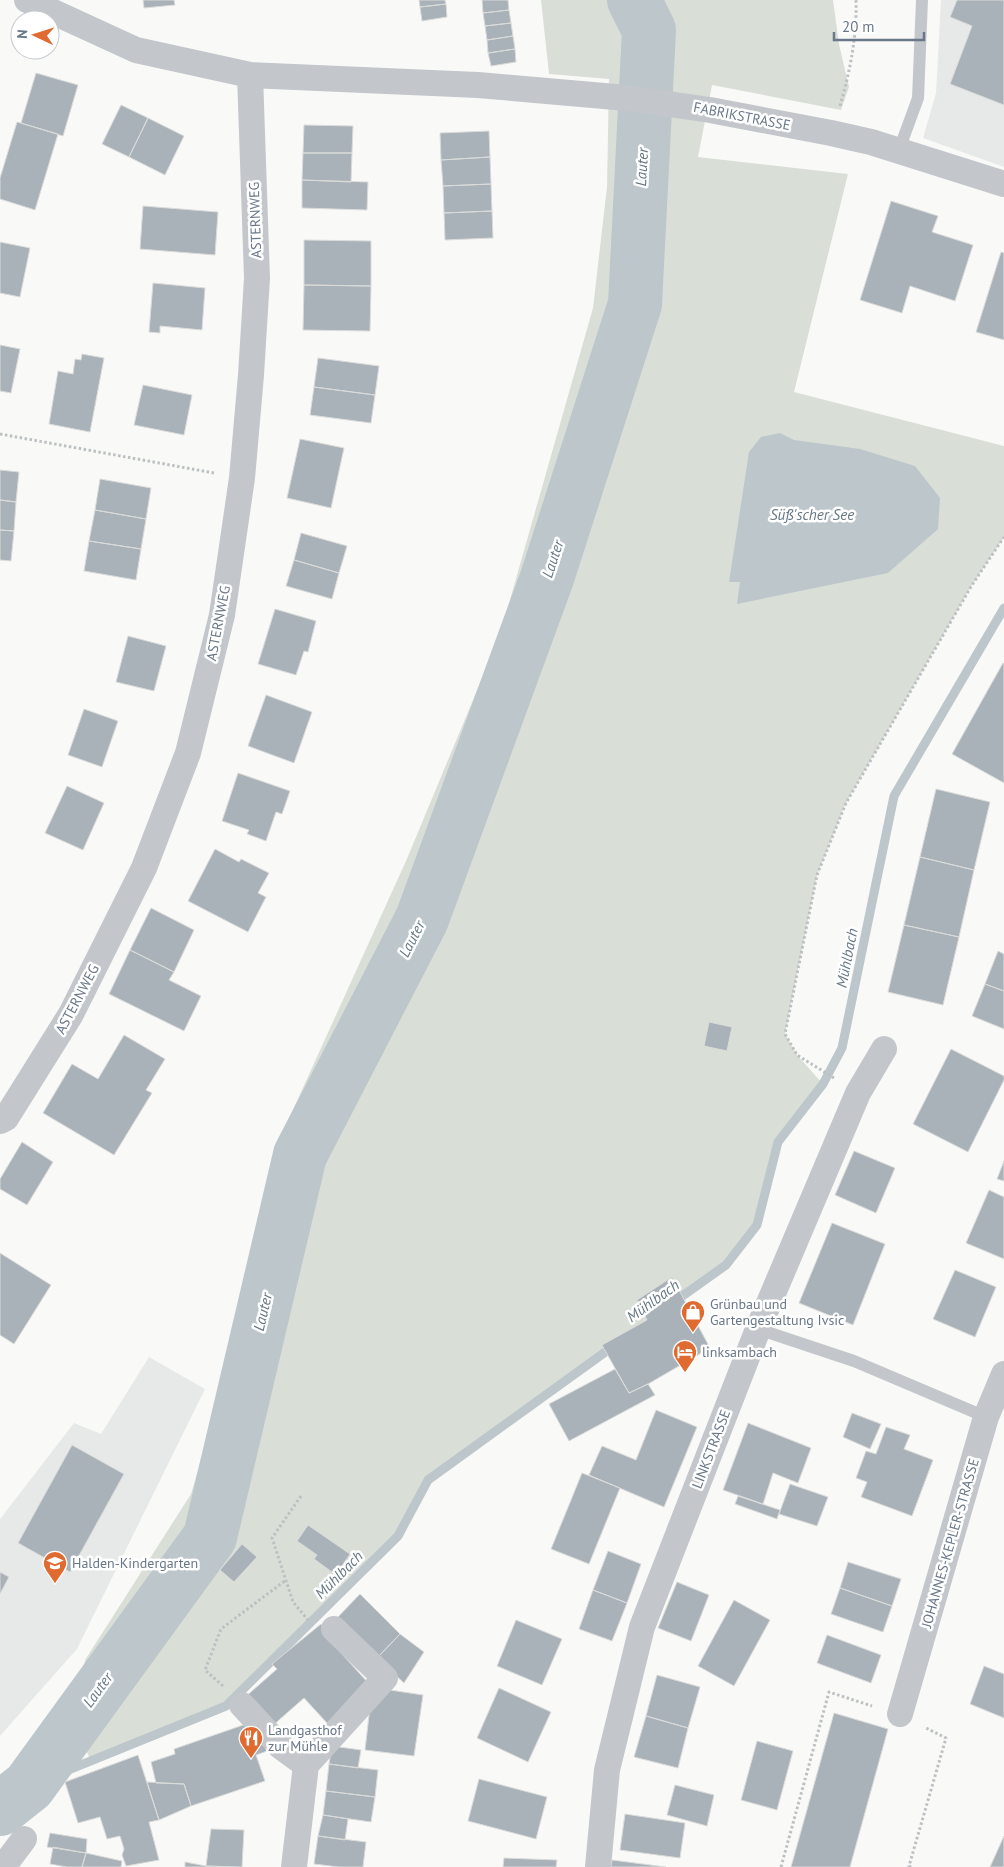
<svg xmlns="http://www.w3.org/2000/svg" width="1004" height="1867" font-family="'PT Sans',sans-serif">
  <rect width="100%" height="100%" fill="#f9faf8"/>
  <path fill="#e7e9e9" d="M941,0H1004V167L923,138L936,93Z
    M149,1357L205,1389L77,1649L0,1736V1519L74,1423L101,1434Z"/>
  <path fill="#d9dfd7" d="M541,0H833L839,44L849,87L841,110L712,85L698,157L848,174L794,392L1004,446V537L972,585L846,803L817,875L785,1034L797,1055L823,1084L778,1142L757,1225L726,1265L428,1480L398,1536L226,1706L91,1761L84,1746L64,1758L85,1660L191,1494L235,1343L276,1147L406,861L500,635L593,308L607,187L609,79L549,74Z"/>
  <path fill="#bcc6cb" d="M780,433L794,440L860,449L915,466L940,498L938,529L888,573L737,604L740,582H729L749,452L761,437Z"/>
  <g fill="none" stroke-linecap="round" stroke-linejoin="round">
    <path stroke="#bcc6cb" stroke-width="9" d="M674,1302L726,1265L757,1225L778,1142L823,1084L842,1048L894,796L1004,608
      M29,1786L226,1706L398,1536L428,1480L615,1345"/>
    <path stroke="#bcc6cb" stroke-width="54" d="M0,1809L29,1786L210,1537L300,1155L422,919L547,578L635,304L649,30L634,0"/>
  </g>
  <path fill="#a9b1b9" stroke="#dbdcda" d="M143,0H174L175,5L144,8Z
    M419,0H445L446,4L420,7Z
    M482,0H508L509,10L483,13Z
    M957,0H1004V105L950,84L972,26L950,17Z
    M446,4L447,17L422,21L420,7Z
    M509,10L511,23L485,26L483,13Z
    M511,23L513,36L487,40L485,26Z
    M513,36L515,49L488,53L487,40Z
    M515,49L516,62L491,66L488,53Z
    M36,73L78,85L63,136L21,123Z
    M121,105L148,118L129,157L102,144Z
    M148,118L184,136L165,175L129,157Z
    M17,122L58,134L35,210L0,199V178Z
    M304,125L353,126L352,153H303Z
    M489,131L490,157L441,160L440,133Z
    M303,153H352L351,182L302,180Z
    M490,157L491,184L443,186L441,160Z
    M302,180L368,182L367,210L302,208Z
    M491,184L492,211L444,213L443,186Z
    M891,201L938,216L932,232L973,245L955,301L910,286L902,313L860,300Z
    M143,206L218,212L215,255L140,249Z
    M492,211L493,238L445,240L444,213Z
    M304,240L371,241V286L304,285Z
    M0,242L30,248L20,297L0,293Z
    M1001,252L1004,253V340L976,332Z
    M153,283L205,288L202,330L160,326V333L149,332Z
    M304,285L371,286L370,331L303,330Z
    M0,345L20,349L11,393L0,391Z
    M82,354L104,358L90,432L49,424L58,371L73,374L75,359L81,360Z
    M318,358L379,366L375,395L314,387Z
    M143,385L192,395L184,435L134,425Z
    M314,387L375,395L371,423L310,415Z
    M300,439L344,448L331,508L287,498Z
    M0,470L19,472L16,502L0,500Z
    M100,479L151,488L146,519L95,510Z
    M0,500L16,502L14,531L0,530Z
    M95,510L146,519L141,549L89,541Z
    M0,530L14,531L11,561L0,560Z
    M301,533L347,546L339,573L294,560Z
    M89,541L141,549L136,580L84,571Z
    M294,560L339,573L332,599L286,586Z
    M275,609L316,621L308,652L304,651L296,675L258,664Z
    M128,636L166,646L154,691L116,682Z
    M1003,663L1004,664V783L952,754Z
    M266,695L312,712L294,763L248,746Z
    M84,709L118,721L102,767L68,755Z
    M238,773L290,791L282,814L276,812L266,841L247,834L249,830L222,821Z
    M67,786L104,803L83,850L45,833Z
    M936,789L990,802L974,870L920,857Z
    M215,849L239,862L241,859L269,873L258,893L266,897L248,932L188,901Z
    M920,857L974,870L959,937L904,925Z
    M151,908L194,930L174,972L130,950Z
    M904,925L959,937L943,1005L888,992Z
    M130,950L174,972L169,980L201,996L184,1031L109,994Z
    M998,951L1004,954V991L985,984Z
    M985,984L1004,991V1029L972,1016Z
    M709,1022L732,1027L727,1051L704,1046Z
    M124,1035L165,1059L146,1090L152,1093L114,1155L43,1113L72,1064L98,1079Z
    M951,1049L1004,1076V1080L968,1152L913,1124Z
    M22,1142L53,1162L27,1205L0,1189V1179Z
    M854,1151L895,1168L876,1213L835,1195Z
    M1004,1161V1181L997,1179Z
    M989,1190L1004,1197V1259L966,1243Z
    M832,1223L885,1244L853,1325L799,1303Z
    M0,1253L51,1285L14,1344L0,1335Z
    M955,1270L996,1287L975,1337L933,1319Z
    M672,1277L710,1348L648,1384L629,1393L602,1345L647,1320L637,1300Z
    M615,1369L629,1393L648,1384L655,1395L569,1441L549,1404Z
    M656,1410L697,1427L664,1507L589,1475L602,1446L636,1460Z
    M852,1413L881,1424L870,1449L843,1437Z
    M748,1423L811,1448L798,1483L773,1473L763,1504L723,1490Z
    M886,1427L910,1435L904,1449L933,1460L912,1516L861,1497L867,1482L856,1478L866,1451L876,1454Z
    M72,1445L124,1474L70,1572L18,1543Z
    M582,1473L620,1488L589,1564L551,1549Z
    M790,1484L828,1497L817,1526L779,1514Z
    M738,1496L780,1510L777,1519L735,1504Z
    M308,1525L350,1554L336,1575L314,1559L317,1555L297,1541Z
    M242,1544L257,1557L234,1582L220,1570Z
    M608,1551L641,1564L627,1603L593,1590Z
    M848,1562L901,1579L892,1606L840,1588Z
    M0,1572L9,1577L0,1594Z
    M677,1582L709,1595L691,1641L658,1628Z
    M840,1588L892,1606L883,1632L831,1614Z
    M593,1590L627,1603L612,1641L579,1629Z
    M360,1594L400,1634L377,1658L336,1619Z
    M734,1600L770,1620L734,1686L698,1666Z
    M516,1620L562,1639L542,1685L497,1666Z
    M321,1624L342,1654L370,1685L327,1723L304,1698L271,1727L244,1698L277,1669L272,1664Z
    M400,1634L424,1652L404,1683L377,1658Z
    M827,1635L881,1655L871,1683L817,1663Z
    M984,1666L1004,1674V1718L970,1704Z
    M657,1675L700,1687L688,1728L646,1716Z
    M499,1688L551,1712L528,1762L477,1738Z
    M383,1689L423,1695L414,1756L365,1750L370,1707Z
    M834,1713L888,1729L850,1867H791Z
    M646,1716L688,1728L678,1768L634,1757Z
    M249,1723L253,1736L264,1732L270,1750L256,1755L265,1781L191,1806L184,1784L156,1783L151,1762L175,1754L174,1749Z
    M757,1741L793,1751L777,1810L741,1800Z
    M332,1746L361,1750L358,1768L329,1764Z
    M138,1755L159,1820L149,1822L159,1860L126,1866L122,1855L124,1849L120,1836L107,1839L100,1817L78,1823L65,1782Z
    M329,1764L378,1770L375,1797L326,1791Z
    M479,1779L547,1797L536,1839L468,1821Z
    M147,1782L184,1784L191,1806L159,1820Z
    M675,1785L714,1795L707,1826L667,1815Z
    M326,1791L375,1797L371,1822L323,1815Z
    M625,1814L685,1823L680,1858L620,1850Z
    M323,1815L348,1819L345,1840L318,1836Z
    M211,1829L244,1830L242,1867L206,1866Z
    M50,1833L87,1839L86,1853L47,1847Z
    M318,1836L366,1842L363,1867H339L314,1864Z
    M1004,1836V1867H990Z
    M53,1847L86,1853L82,1867H67L50,1864Z
    M86,1853L122,1861L121,1867H82Z
    M504,1858L557,1860L556,1867H503Z
    M612,1860L666,1867H611Z
    M185,1862L206,1866L229,1867H185Z"/>
  <g fill="none" stroke-linecap="round" stroke-linejoin="round">
    <path stroke="#bdc0c3" stroke-width="3" stroke-dasharray="2.5 2.5" stroke-linecap="butt" d="M840,106C850,71 857,37 856,0
      M0,434L214,473
      M834,1078L797,1055L785,1034L817,875L846,803L972,585L1004,537
      M301,1496L272,1538L293,1602L308,1620
      M223,1686L205,1670L221,1629L286,1580
      M781,1867L829,1692L872,1706
      M911,1867L909,1866L946,1738L924,1727"/>
    <path stroke="#c3c7cb" stroke-width="12" d="M899,150L918,98L922,0
      M758,1329L854,1361L986,1417"/>
    <path stroke="#c3c7cb" stroke-width="26" d="M27,0L136,50L250,75L478,85L627,98L710,110L831,133L871,142L1004,184
      M0,1121L6,1118L71,1014L144,868L188,753L222,615L242,478L251,375L257,278L250,75
      M242,1705L280,1746L306,1765
      M900,1714L986,1417L1004,1374
      M3,1867L24,1839
      M294,1867L306,1765L385,1678L334,1629
      M598,1867L607,1770L642,1627L758,1329L858,1093L884,1049"/>
  </g>
  <defs>
    <g id="shop-pin" transform="scale(1.25)"><path d="M0 17L-7.5 6A9.5 9.5 0 1 1 7.5 6Z" fill="#e06b31" stroke="#fff"/><path d="M-5-2.5h2.3a2.7 3.5 0 0 1 5.4 0H5L5.5 6h-11ZM-1.5-2.5h3a1.5 2.3 0 0 0-3 0Z" fill="#fff"/></g>
    <g id="hotel-pin" transform="scale(1.25)"><path d="M0 17L-7.5 6A9.5 9.5 0 1 1 7.5 6Z" fill="#e06b31" stroke="#fff"/><path d="M-6-4.5h1.5V1H6V5H4.5V3h-9V5H-6ZM-4 0a1.8 1.8 0 1 1 3.6 0ZM.5 0V-2.5h3Q6-2.5 6 0Z" fill="#fff"/></g>
    <g id="school-pin" transform="scale(1.25)"><path d="M0 17L-7.5 6A9.5 9.5 0 1 1 7.5 6Z" fill="#e06b31" stroke="#fff"/><path d="M0-5L7-2L0 1L-7-2ZM-4 1L0 2.5L4 1V4Q0 6-4 4Z" fill="#fff"/></g>
    <g id="restaurant-pin" transform="scale(1.25)"><path d="M0 17L-7.5 6A9.5 9.5 0 1 1 7.5 6Z" fill="#e06b31" stroke="#fff"/><path d="M-5-6h1v4h1v-4h1v4h1v-4h1v5L-1.5 .5V6h-2V.5L-5-1ZM5-6V6H3V1.5H1.5Q1.5-4 5-6Z" fill="#fff"/></g>
  </defs>
  <g fill-rule="evenodd">
    <use href="#shop-pin" x="693" y="1312"/>
    <use href="#hotel-pin" x="685" y="1352"/>
    <use href="#school-pin" x="55" y="1563"/>
    <use href="#restaurant-pin" x="251" y="1738"/>
  </g>
  <g text-anchor="middle" stroke-width="5" stroke-linejoin="round" paint-order="stroke">
    <g font-size="14" fill="#697788" stroke="#fff">
      <text transform="translate(742 116) rotate(11)" y="5">FABRIKSTRASSE</text>
      <text transform="translate(255 220) rotate(-92)" y="5">ASTERNWEG</text>
      <text transform="translate(218 623) rotate(-79)" y="5">ASTERNWEG</text>
      <text transform="translate(77 999) rotate(-62)" y="5">ASTERNWEG</text>
      <text transform="translate(711 1449) rotate(-69)" y="5">LINKSTRASSE</text>
      <text transform="translate(950 1543) rotate(-74)" y="5">JOHANNES-KEPLER-STRASSE</text>
    </g>
    <g font-size="14" fill="#697788" stroke="#fff" text-anchor="start">
      <text x="710" y="1309">Grünbau und<tspan x="710" dy="16">Gartengestaltung Ivsic</tspan></text>
      <text x="702" y="1357">linksambach</text>
      <text x="72" y="1568">Halden-Kindergarten</text>
      <text x="268" y="1735">Landgasthof<tspan x="268" dy="16">zur Mühle</tspan></text>
    </g>
    <g font-size="15" font-style="italic" fill="#657783" stroke="#fff">
      <text transform="translate(642 167) rotate(-87)" y="5">Lauter</text>
      <text x="812" y="520">Süß'scher See</text>
      <text transform="translate(553 559) rotate(-72)" y="5">Lauter</text>
      <text transform="translate(412 939) rotate(-63)" y="5">Lauter</text>
      <text transform="translate(847 958) rotate(-79)" y="5">Mühlbach</text>
      <text transform="translate(653 1301) rotate(-36)" y="5">Mühlbach</text>
      <text transform="translate(263 1312) rotate(-77)" y="5">Lauter</text>
      <text transform="translate(339 1575) rotate(-45)" y="5">Mühlbach</text>
      <text transform="translate(98 1690) rotate(-54)" y="5">Lauter</text>
    </g>
  </g>
  <g transform="translate(35 35) rotate(274)"><circle r="24" fill="#ffffff" stroke="#c3c9cf"/>
  <path d="M0-4L9 19L0 12L-9 19Z" fill="#e06b31"/>
  <text y="-8" font-size="14" font-weight="bold" text-anchor="middle" fill="#697788">N</text>
  </g>
  <path d="M834 32v8h90v-8" fill="none" stroke="#697788" stroke-width="2.5"/>
  <text x="842" y="32" font-size="15" fill="#697788" stroke="#ffffff" stroke-width="4" paint-order="stroke">20 m</text>
</svg>
